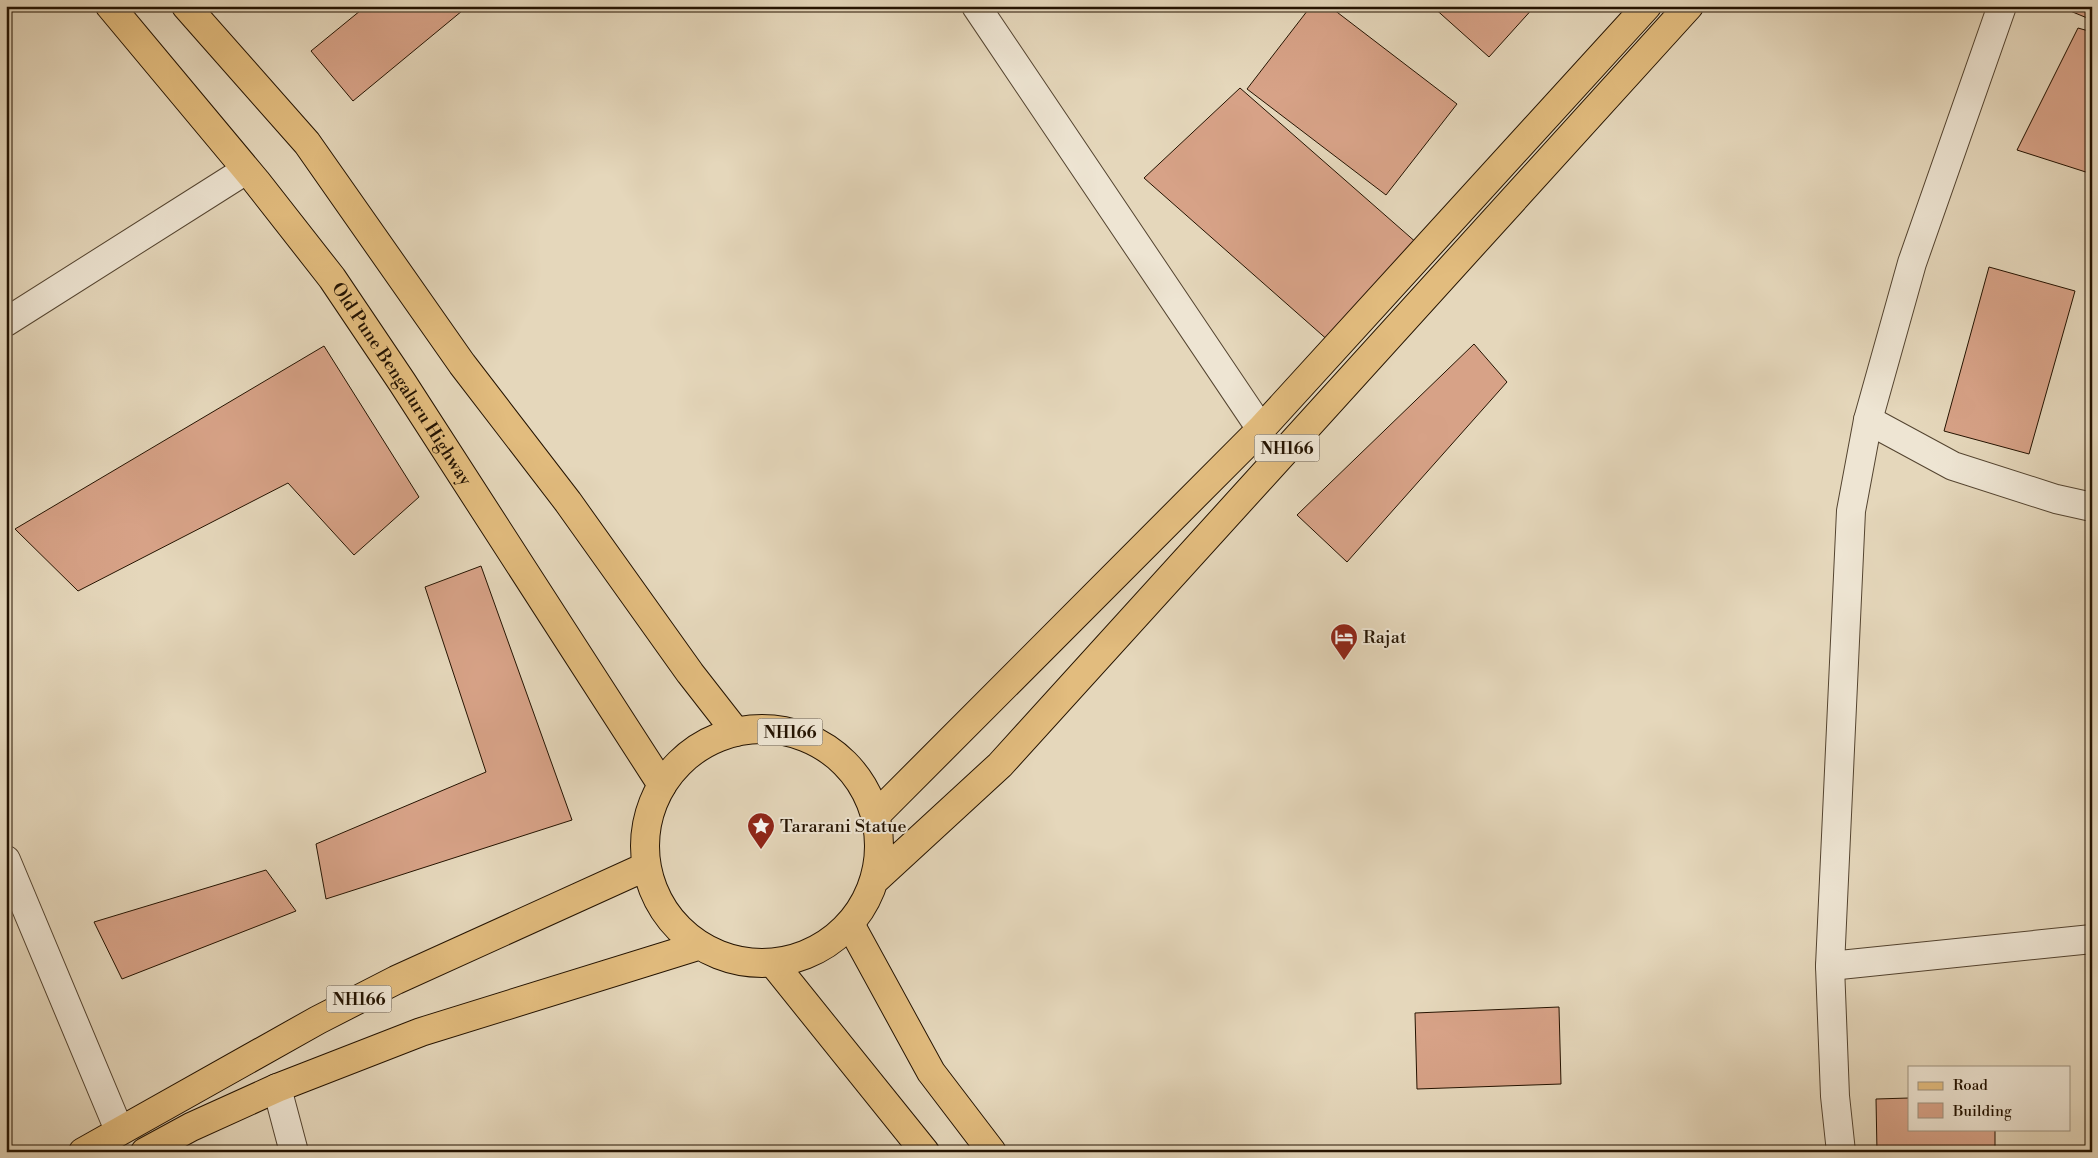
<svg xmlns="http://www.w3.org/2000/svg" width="2098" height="1158" font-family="'Libre Bodoni',serif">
  <rect width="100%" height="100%" fill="#e5d7bb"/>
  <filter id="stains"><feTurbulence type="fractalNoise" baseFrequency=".004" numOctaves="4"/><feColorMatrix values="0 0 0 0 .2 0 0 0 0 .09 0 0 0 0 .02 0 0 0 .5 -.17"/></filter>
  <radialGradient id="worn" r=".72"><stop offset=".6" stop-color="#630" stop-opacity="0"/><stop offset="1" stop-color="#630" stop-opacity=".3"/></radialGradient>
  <path fill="#d7a287" stroke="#241301" d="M366,6H468L353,101L311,51Z
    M1311,6H1329L1457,104L1386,195L1247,89Z
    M1432,6H1535L1489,57Z
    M2064,6H2092V20L2063,8Z
    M2078,28L2092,32V174L2017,150Z
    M1240,88L1418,244L1330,342L1144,178Z
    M1989,267L2075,291L2029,454L1944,431Z
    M1474,344L1507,382L1347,562L1297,515Z
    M324,346L419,497L354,555L288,483L78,591L15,529Z
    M481,566L572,820L326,899L316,844L486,772L425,587Z
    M266,870L296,911L122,979L94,922Z
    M1559,1007L1561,1084L1417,1089L1415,1013Z
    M1909,1098V1129H1995V1152H1877L1876,1099Z"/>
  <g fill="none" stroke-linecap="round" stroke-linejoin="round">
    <g stroke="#544430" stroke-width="30">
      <path id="minor" d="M976,6L1261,429
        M6,322L246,170
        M1868,420L1953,466L2056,499L2092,507
        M6,860L119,1130
        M1830,966L2092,939
        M277,1088L294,1152"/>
    </g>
    <g stroke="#544430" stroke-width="30">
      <path id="tertiary" d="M1841,1152L1835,1096L1830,966L1851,511L1868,420L1912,263L2002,6"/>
    </g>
    <g stroke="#241301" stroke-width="30">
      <g id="primary">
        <path id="s1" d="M110,6L256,181L332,278L402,382L662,785"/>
        <path d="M186,6L307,143L462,364L568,502L690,673L736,732"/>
        <path d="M850,924L931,1072L992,1152"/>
        <path d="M773,963L925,1152"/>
      </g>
    </g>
    <g stroke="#241301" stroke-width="30">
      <path id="trunk" d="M645 846a117 117 0 1 1 234 0a117 117 0 1 1-234 0Z
        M876,815L1261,429L1647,6
        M875,880L1000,765L1689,6
        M83,1152L318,1020L396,980L645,867
        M145,1152L191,1127L277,1088L421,1032L698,946"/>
    </g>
    <use href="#minor" stroke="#eee5d3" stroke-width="28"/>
    <use href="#tertiary" stroke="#eee5d3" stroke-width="28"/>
    <use href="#primary" stroke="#e2bc7e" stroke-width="28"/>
    <use href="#trunk" stroke="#e2bc7e" stroke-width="28"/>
  </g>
  <defs>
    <g id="hotel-pin" transform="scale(1.4375)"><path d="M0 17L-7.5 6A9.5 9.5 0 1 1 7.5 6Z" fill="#8f2418" stroke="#eee5d3"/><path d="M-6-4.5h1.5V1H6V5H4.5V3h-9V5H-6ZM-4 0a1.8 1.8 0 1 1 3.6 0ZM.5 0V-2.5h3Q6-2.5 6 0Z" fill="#fff"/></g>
    <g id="sight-pin" transform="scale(1.4375)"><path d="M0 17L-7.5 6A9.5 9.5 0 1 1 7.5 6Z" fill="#8f2418" stroke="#eee5d3"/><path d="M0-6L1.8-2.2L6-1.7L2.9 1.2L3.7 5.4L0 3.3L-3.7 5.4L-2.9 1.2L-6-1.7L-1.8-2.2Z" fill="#fff"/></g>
  </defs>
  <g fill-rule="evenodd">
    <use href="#hotel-pin" x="1344" y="637"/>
    <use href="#sight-pin" x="761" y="826"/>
  </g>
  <g text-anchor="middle" stroke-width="4" stroke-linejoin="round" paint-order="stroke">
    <g fill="#eee5d3" stroke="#615240" stroke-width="1">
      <rect x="1254.5" y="434.5" width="65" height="27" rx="4"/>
      <rect x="757.5" y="718.5" width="65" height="27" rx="4"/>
      <rect x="326.5" y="985.5" width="65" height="27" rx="4"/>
    </g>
    <g font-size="16" font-weight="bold" fill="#241301">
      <text x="1287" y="454">NH166</text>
      <text x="790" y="738">NH166</text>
      <text x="359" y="1005">NH166</text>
    </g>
    <g font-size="18" fill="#241301" stroke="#eee5d3">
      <text dy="6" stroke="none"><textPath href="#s1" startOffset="478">Old Pune Bengaluru Highway</textPath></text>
    </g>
    <g font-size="18" fill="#241301" stroke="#eee5d3" text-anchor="start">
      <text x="1363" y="643">Rajat</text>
      <text x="780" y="832">Tararani Statue</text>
    </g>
  </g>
  <rect width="2098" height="1158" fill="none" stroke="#e5d7bb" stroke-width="25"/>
  <rect x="8" y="8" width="2083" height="1143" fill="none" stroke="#241301" stroke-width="2.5"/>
  <rect x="12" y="12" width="2073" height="1133" fill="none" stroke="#241301"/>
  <rect x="1908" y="1066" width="162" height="65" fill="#eee5d3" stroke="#9d917f"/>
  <rect x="1918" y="1082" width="25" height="8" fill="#e2bc7e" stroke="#9d917f"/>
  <text x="1953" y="1090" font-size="15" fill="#241301">Road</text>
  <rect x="1918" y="1103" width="25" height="15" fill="#d7a287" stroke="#9d917f"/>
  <text x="1953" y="1116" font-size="15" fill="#241301">Building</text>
  <rect width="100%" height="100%" filter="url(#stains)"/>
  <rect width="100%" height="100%" fill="url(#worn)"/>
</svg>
